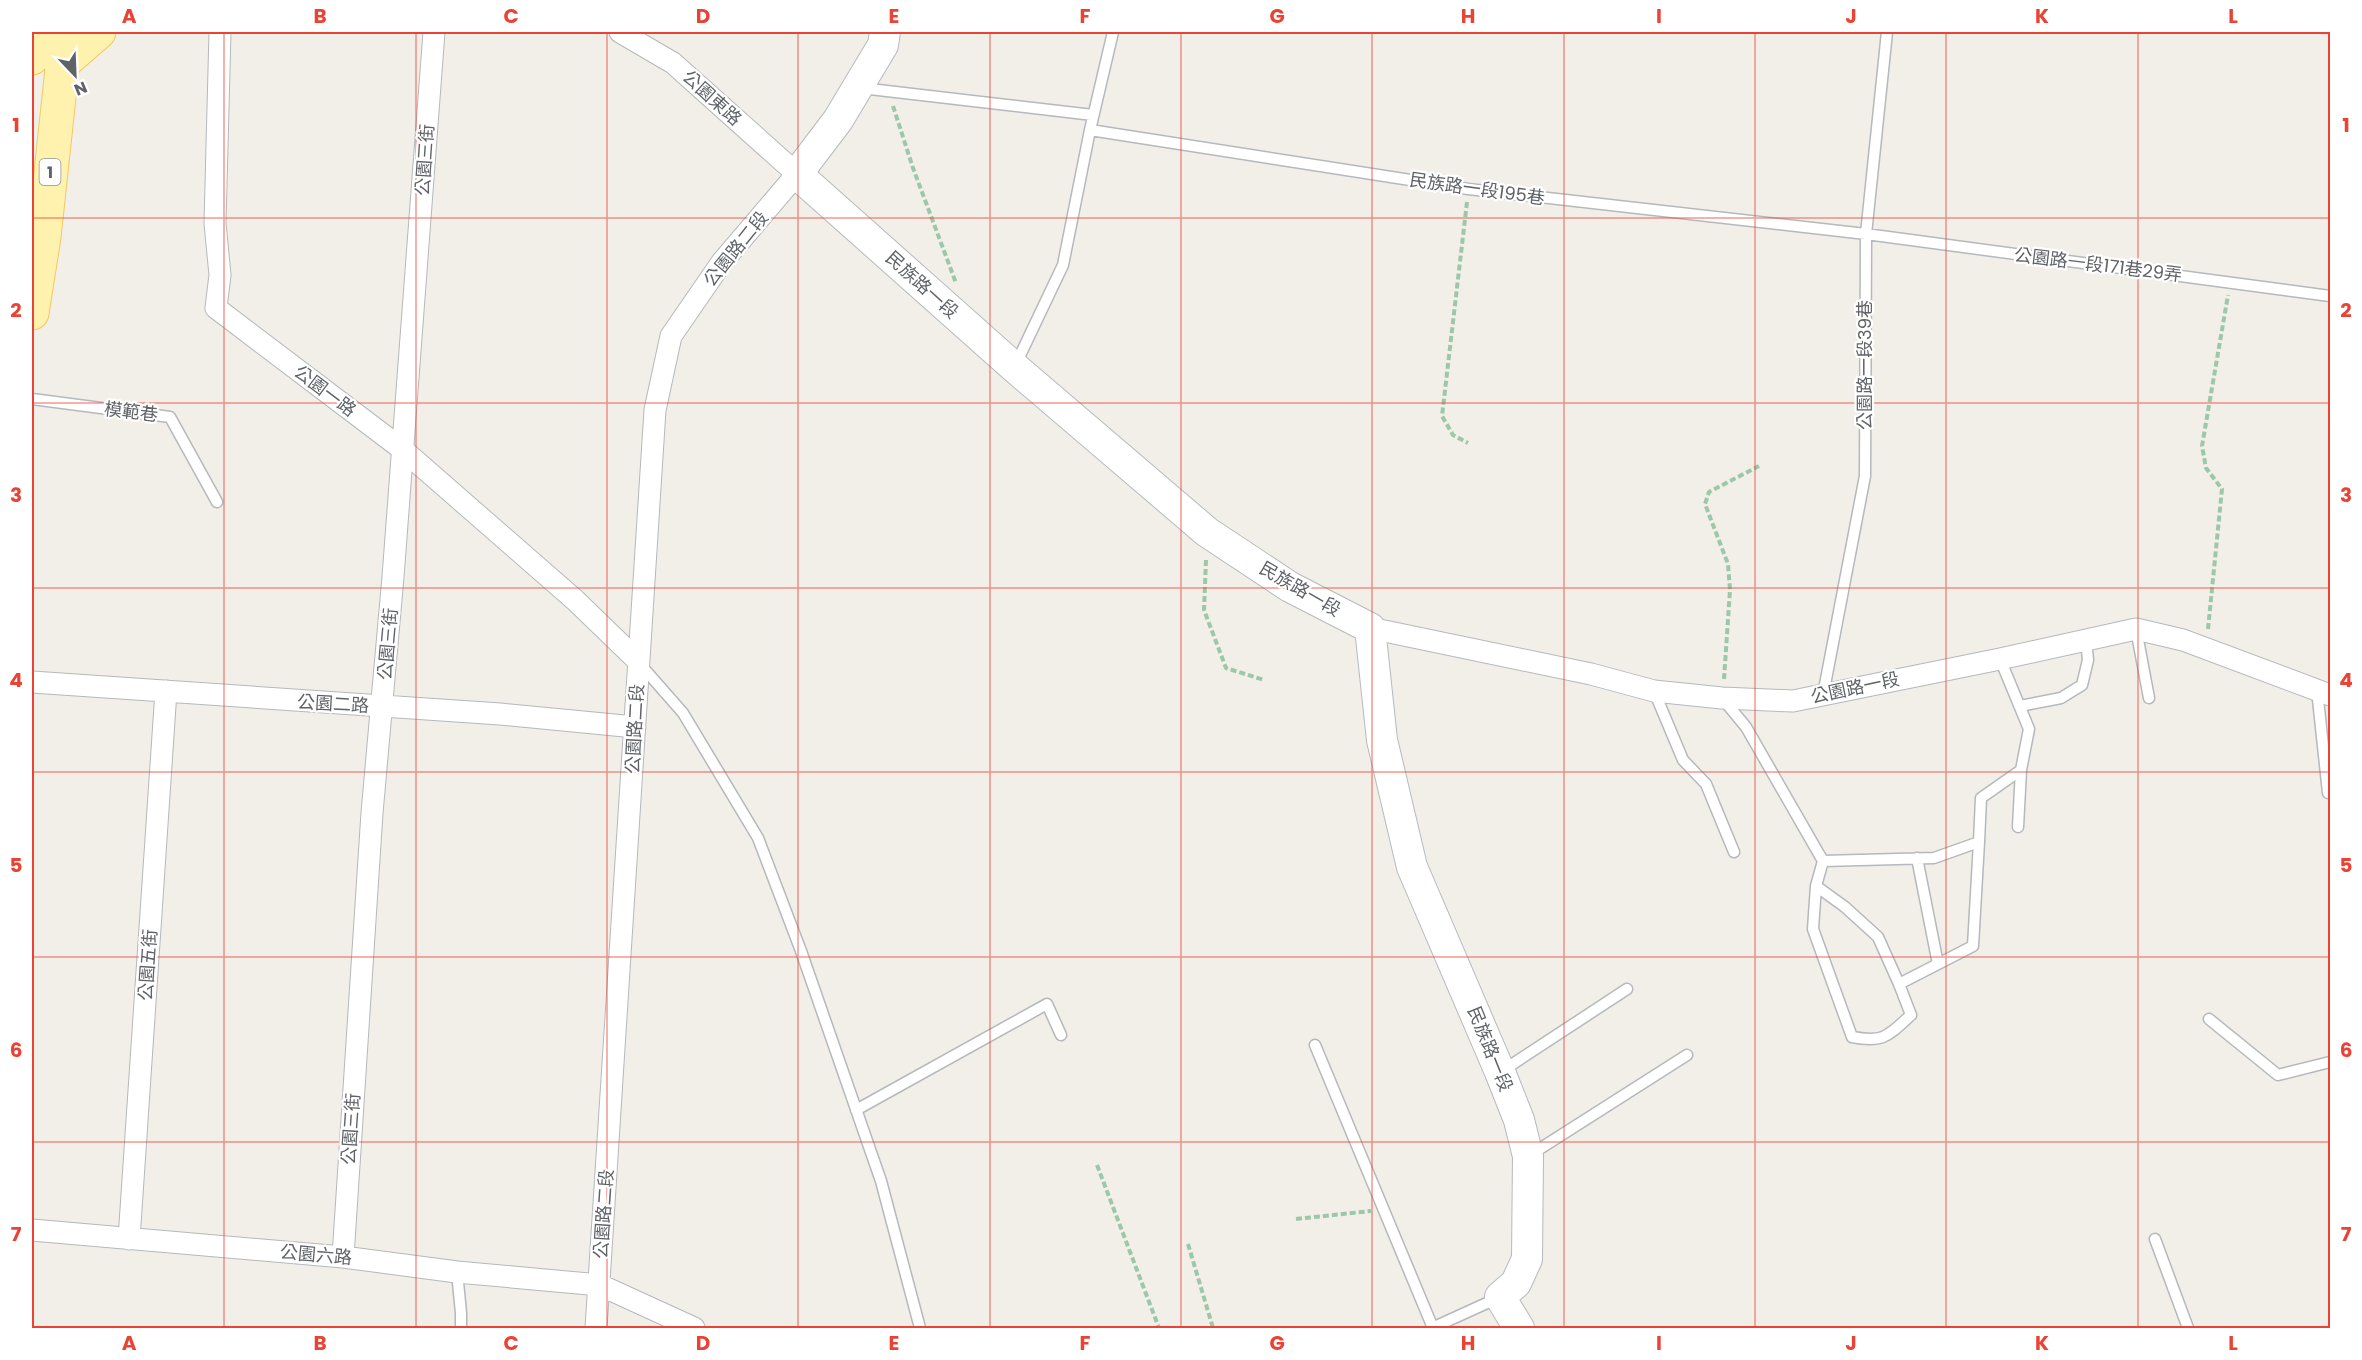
<svg xmlns="http://www.w3.org/2000/svg" width="2362" height="1360" font-family="Poppins,'Noto Sans TC',sans-serif">
  <rect width="100%" height="100%" fill="#f1efe8"/>
  <g fill="none" stroke-linecap="round" stroke-linejoin="round">
    <g stroke="#b5b8bc" stroke-width="13">
      <path id="lane" d="M861,88L1093,115
        M1090,130L1468,189L1866,234L2330,296
        M1015,366L1063,265L1090,130L1113,32
        M32,399L170,417L217,502
        M2136,629L2149,698
        M640,664L683,713L758,838L801,951L881,1181L920,1328
        M2317,690L2328,793
        M1654,691L1683,760L1706,784L1734,852
        M1823,695L1865,476L1866,234L1887,32
        M1722,698L1746,727L1823,861L1934,858L1979,842L1981,798L2021,770L2029,729L2000,659
        M2020,706L2061,698L2082,685L2088,660L2086,640
        M2018,827L2021,770
        M1917,858L1938,964
        M1823,861L1816,886L1813,929L1852,1037C1884,1043 1888,1036 1911,1015L1899,984L1973,946L1979,842
        M1816,886L1845,907L1878,937L1899,984
        M2209,1019L2278,1075L2330,1062
        M1315,1045L1433,1328
        M1502,1071L1627,989
        M856,1110L1047,1004L1061,1035
        M1530,1155L1687,1055
        M2155,1239L2188,1328
        M457,1272L461,1313V1328
        M1432,1328L1498,1298"/>
    </g>
    <g stroke="#b5b8bc" stroke-width="23">
      <path id="street" d="M220,32L215,223L220,275L216,308L402,449L575,600L638,661
        M1370,628L1591,674L1654,691L1722,698L1793,701L2000,659L2136,629L2183,640L2330,695
        M32,682L500,714L635,727
        M32,1230L343,1257L457,1272L600,1285L694,1328
        M129,1239L166,691
        M343,1257L372,813L393,577L434,32
        M596,1328L655,410L671,336L722,262L797,174L673,63L620,32"/>
    </g>
    <g stroke="#b6babf" stroke-width="32">
      <path id="secondary" d="M885,32L883,45L838,120L797,174L1014,367L1207,532L1290,587L1370,628L1382,740L1412,867L1500,1072L1519,1120L1528,1156L1527,1259L1516,1283L1500,1297L1519,1328"/>
    </g>
    <g stroke="#f2c960" stroke-width="35">
      <path id="primary" d="M32,58L34,32
        M61,65L99,32
        M32,313L44,237L66,32"/>
    </g>
    <path stroke="#9cc7a9" stroke-width="4" stroke-dasharray="6 3" stroke-linecap="butt" d="M893,106L913,168L956,283
      M1467,202L1442,416L1453,435L1468,443
      M1206,560L1204,610L1226,668L1264,680
      M2208,629L2222,489L2206,468L2202,446L2228,295
      M1724,679L1730,590L1728,564L1705,504L1709,492L1759,466
      M1097,1165L1159,1328
      M1296,1219L1371,1211
      M1188,1244L1213,1328"/>
    <use href="#lane" stroke="#fff" stroke-width="10"/>
    <use href="#street" stroke="#fff" stroke-width="21"/>
    <use href="#secondary" stroke="#fff" stroke-width="30"/>
    <use href="#primary" stroke="#fff2af" stroke-width="33"/>
  </g>
  <path fill="none" stroke="#ea4335" stroke-width="1.5" stroke-opacity="0.55" d="M224,32V1328M416,32V1328M607,32V1328M798,32V1328M990,32V1328M1181,32V1328M1372,32V1328M1564,32V1328M1755,32V1328M1946,32V1328M2138,32V1328M32,218H2330M32,403H2330M32,588H2330M32,772H2330M32,957H2330M32,1142H2330"/>
  <g text-anchor="middle" stroke-width="4.5" stroke-linejoin="round" paint-order="stroke">
    <rect fill="#fff" stroke="#8f9295" stroke-width="1.5" x="39.5" y="159" width="21" height="26" rx="4.5"/>
    <g font-size="16" font-weight="bold" fill="#5f6368">
      <text x="50" y="178">1</text>
    </g>
    <g font-size="18" fill="#5f6368" stroke="#fff">
      <text transform="translate(712 98) rotate(42)" y="6">公園東路</text>
      <text transform="translate(425 160) rotate(-86)" y="6">公園三街</text>
      <text transform="translate(1477 189) rotate(8)" y="6">民族路一段195巷</text>
      <text transform="translate(736 249) rotate(-51)" y="6">公園路二段</text>
      <text transform="translate(2098 265) rotate(7)" y="6">公園路一段171巷29弄</text>
      <text transform="translate(922 285) rotate(42)" y="6">民族路一段</text>
      <text transform="translate(1865 365) rotate(-90)" y="6">公園路一段39巷</text>
      <text transform="translate(325 391) rotate(37)" y="6">公園一路</text>
      <text transform="translate(131 412) rotate(7)" y="6">模範巷</text>
      <text transform="translate(1300 589) rotate(30)" y="6">民族路一段</text>
      <text transform="translate(388 644) rotate(-85)" y="6">公園三街</text>
      <text transform="translate(1855 688) rotate(-12)" y="6">公園路一段</text>
      <text transform="translate(333 704) rotate(3)" y="6">公園二路</text>
      <text transform="translate(635 729) rotate(-87)" y="6">公園路二段</text>
      <text transform="translate(148 965) rotate(-86)" y="6">公園五街</text>
      <text transform="translate(1490 1049) rotate(68)" y="6">民族路一段</text>
      <text transform="translate(351 1129) rotate(-86)" y="6">公園三街</text>
      <text transform="translate(604 1214) rotate(-86)" y="6">公園路二段</text>
      <text transform="translate(316 1255) rotate(5)" y="6">公園六路</text>
    </g>
  </g>
  <rect width="2362" height="1360" fill="none" stroke="#ffffff" stroke-width="66"/>
  <g transform="translate(75 75) rotate(157)" stroke="#ffffff" stroke-width="4.5" paint-order="stroke">
  <path d="M0-4.5L10 22L0 15L-10 22Z" fill="#5f6368"/>
  <text y="-9" font-size="16" font-weight="bold" text-anchor="middle" fill="#5f6368">N</text>
  </g>
  <rect x="33" y="33" width="2296" height="1294" fill="none" stroke="#ea4335" stroke-width="2"/>
  <g font-size="20" text-anchor="middle" font-weight="bold" fill="#ea4335">
    <text x="129" y="23">A</text>
    <text x="320" y="23">B</text>
    <text x="511" y="23">C</text>
    <text x="703" y="23">D</text>
    <text x="894" y="23">E</text>
    <text x="1085" y="23">F</text>
    <text x="1277" y="23">G</text>
    <text x="1468" y="23">H</text>
    <text x="1659" y="23">I</text>
    <text x="1851" y="23">J</text>
    <text x="2042" y="23">K</text>
    <text x="2233" y="23">L</text>
    <text x="16" y="132">1</text>
    <text x="2346" y="132">1</text>
    <text x="16" y="317">2</text>
    <text x="2346" y="317">2</text>
    <text x="16" y="502">3</text>
    <text x="2346" y="502">3</text>
    <text x="16" y="687">4</text>
    <text x="2346" y="687">4</text>
    <text x="16" y="872">5</text>
    <text x="2346" y="872">5</text>
    <text x="16" y="1057">6</text>
    <text x="2346" y="1057">6</text>
    <text x="16" y="1241">7</text>
    <text x="2346" y="1241">7</text>
    <text x="129" y="1350">A</text>
    <text x="320" y="1350">B</text>
    <text x="511" y="1350">C</text>
    <text x="703" y="1350">D</text>
    <text x="894" y="1350">E</text>
    <text x="1085" y="1350">F</text>
    <text x="1277" y="1350">G</text>
    <text x="1468" y="1350">H</text>
    <text x="1659" y="1350">I</text>
    <text x="1851" y="1350">J</text>
    <text x="2042" y="1350">K</text>
    <text x="2233" y="1350">L</text>
  </g>
</svg>
